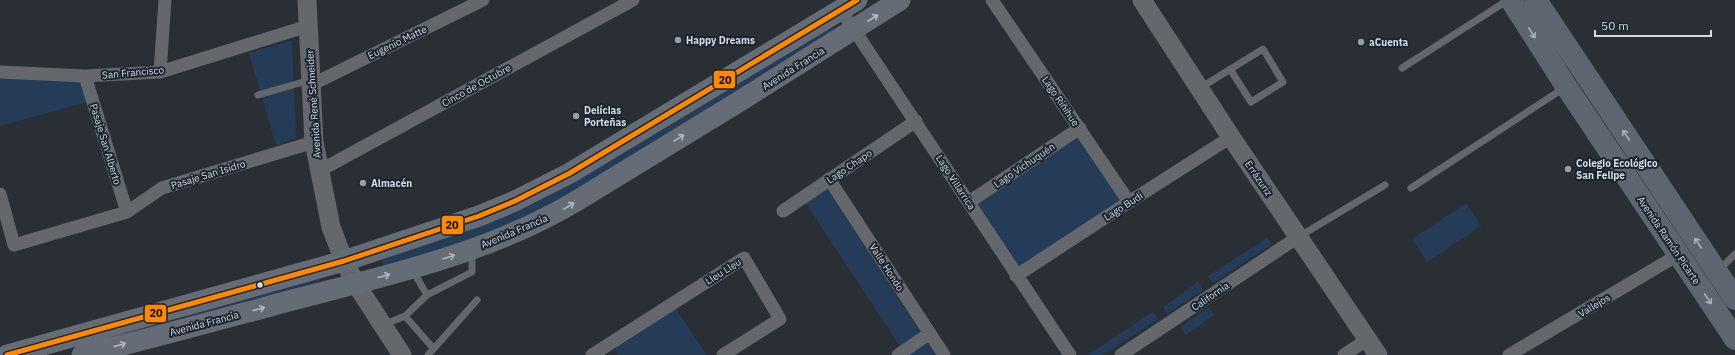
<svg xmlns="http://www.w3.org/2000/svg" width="1735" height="355" font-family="'IBM Plex Sans',sans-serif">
  <rect width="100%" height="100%" fill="#2a2f35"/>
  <path fill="#253c59" d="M831,25L834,28L832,33L684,127L519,222L393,266H385L380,259L517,212L554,193Z
    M292,40L296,138L276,145L249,53Z
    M0,74L80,79L87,102L0,126Z
    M1081,135L1123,201L1018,269L976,204Z
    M828,189L935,355H906L805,202Z
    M1466,203L1481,226L1427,262L1412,239Z
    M1268,237L1272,244L1213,283L1208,276Z
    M317,274L320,281L186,318L185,310Z
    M1198,282L1203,290L1167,314L1163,307Z
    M675,307L707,355H618L612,347Z
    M1209,307L1214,315L1186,335L1180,327Z
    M1153,312L1158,319L1103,355H1088Z"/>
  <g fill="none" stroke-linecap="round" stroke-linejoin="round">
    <path stroke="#64686d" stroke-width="7" d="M1402,68L1508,0
      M1200,88L1263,49L1283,82L1251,102L1230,69
      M258,95L310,80
      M1411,188L1564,88
      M1300,236L1385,185
      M413,271L427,295
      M1718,271L1735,254
      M405,316L433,348
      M383,325L405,316L427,295L472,272V251
      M428,355L477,300"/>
    <path stroke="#64686d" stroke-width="13" d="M992,0L1129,202
      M841,10L1070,355
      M0,72L85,76L160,72L308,26
      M160,72L165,0
      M85,76L127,212
      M311,85L483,0
      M319,171L633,0
      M829,179L944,355
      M0,194L14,245L127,212L162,188L314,142
      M969,202L1080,128
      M783,211L916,121
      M1016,276L1129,202L1231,137
      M592,355L744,258L780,319L723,355
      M898,355L930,333
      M1121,355L1298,237
      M1344,355L1368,339
      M1509,355L1678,255"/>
    <path stroke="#64686d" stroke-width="19" d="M307,0L314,142L331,227L344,261L356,284L402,355
      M1142,0L1231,137L1378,355"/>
    <path stroke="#666c75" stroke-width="21" d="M7,355L344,261L479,216L515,201L570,173L857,0
      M82,355C154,338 225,318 296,299C391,275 494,251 578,200L740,101L900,0"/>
    <path stroke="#5d6670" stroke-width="22" d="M1511,0L1566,86L1735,339
      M1536,0L1735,299"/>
    <g stroke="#1c242f" stroke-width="8">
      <path id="bus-1" d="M7,355L344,261L479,216L515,201L570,173L857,0"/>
    </g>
    <use href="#bus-1" stroke="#f80" stroke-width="5"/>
  </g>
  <defs><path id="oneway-shaft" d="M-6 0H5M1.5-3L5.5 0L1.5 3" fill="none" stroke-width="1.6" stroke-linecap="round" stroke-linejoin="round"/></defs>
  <g stroke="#b3b9c1">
    <use href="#oneway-shaft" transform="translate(873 18) rotate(-33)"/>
    <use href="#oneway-shaft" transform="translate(679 138) rotate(-32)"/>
    <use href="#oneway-shaft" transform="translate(569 206) rotate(-31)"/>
    <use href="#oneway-shaft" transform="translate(449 257) rotate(-18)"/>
    <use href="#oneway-shaft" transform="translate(384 276) rotate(-15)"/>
    <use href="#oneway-shaft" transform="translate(259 309) rotate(-15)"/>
    <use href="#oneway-shaft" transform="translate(120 345) rotate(-15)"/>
  </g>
  <g stroke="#aab1b9">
    <use href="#oneway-shaft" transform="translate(1532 33) rotate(58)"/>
    <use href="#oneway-shaft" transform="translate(1626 135) rotate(-124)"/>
    <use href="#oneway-shaft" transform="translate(1698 243) rotate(-124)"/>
    <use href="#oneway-shaft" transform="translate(1708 299) rotate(56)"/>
  </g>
  <g fill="#989ea5" stroke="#1c242f" stroke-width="1.5">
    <circle cx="678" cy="40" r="4"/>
    <circle cx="1361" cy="42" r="4"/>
    <circle cx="576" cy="116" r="4"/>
    <circle cx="1568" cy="169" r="4"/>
    <circle cx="363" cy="183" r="4"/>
  </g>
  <circle fill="#d4dae1" stroke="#1c242f" stroke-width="1.5" cx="260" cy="285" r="3.5"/>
  <g text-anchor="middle" stroke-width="4" stroke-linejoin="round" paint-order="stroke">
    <g font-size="10" font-weight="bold" fill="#d4dae1" stroke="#1c242f" text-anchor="start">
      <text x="686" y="44">Happy Dreams</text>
      <text x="1369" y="46">aCuenta</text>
      <text x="584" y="114">Delícias<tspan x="584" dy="12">Porteñas</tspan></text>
      <text x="1576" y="167">Colegio Ecológico<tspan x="1576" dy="12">San Felipe</tspan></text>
      <text x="371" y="187">Almacén</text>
    </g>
    <g font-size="10" fill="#d4dae1" stroke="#1c242f">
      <text transform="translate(397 42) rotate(-26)" y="4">Eugenio Matte</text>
      <text transform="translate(793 68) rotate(-32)" y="4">Avenida Francia</text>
      <text transform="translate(133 72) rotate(-5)" y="4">San Francisco</text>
      <text transform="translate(476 85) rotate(-29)" y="4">Cinco de Octubre</text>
      <text transform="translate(1061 101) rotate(56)" y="4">Lago Riñihue</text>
      <text transform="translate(313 104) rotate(-94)" y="4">Avenida René Schneider</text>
      <text transform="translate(106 144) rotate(73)" y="4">Pasaje San Alberto</text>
      <text transform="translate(1024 165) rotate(-34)" y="4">Lago Vichuquén</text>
      <text transform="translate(849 166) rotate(-34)" y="4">Lago Chapo</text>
      <text transform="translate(208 174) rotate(-17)" y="4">Pasaje San Isidro</text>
      <text transform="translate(1259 178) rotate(56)" y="4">Errázuriz</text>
      <text transform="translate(956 182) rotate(57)" y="4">Lago Villarrica</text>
      <text transform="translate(1123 206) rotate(-33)" y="4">Lago Budi</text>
      <text transform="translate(514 231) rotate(-23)" y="4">Avenida Francia</text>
      <text transform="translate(1669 240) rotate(56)" y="4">Avenida Ramón Picarte</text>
      <text transform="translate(887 267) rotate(57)" y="4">Valle Hondo</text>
      <text transform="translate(723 271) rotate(-32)" y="4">Lleu Lleu</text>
      <text transform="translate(1210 296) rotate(-34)" y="4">California</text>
      <text transform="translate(1594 305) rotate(-31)" y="4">Vallejos</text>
      <text transform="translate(204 323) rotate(-15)" y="4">Avenida Francia</text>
    </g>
  </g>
  <g stroke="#1c242f" stroke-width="1.5">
    <rect x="713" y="70" width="23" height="19" rx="4" fill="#f80"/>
    <rect x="441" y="215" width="23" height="20" rx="4" fill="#f80"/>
    <rect x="144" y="304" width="23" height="19" rx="4" fill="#f80"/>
  </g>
  <g font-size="11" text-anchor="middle" font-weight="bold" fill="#111">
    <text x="725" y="84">20</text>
    <text x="452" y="229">20</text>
    <text x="156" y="317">20</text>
  </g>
  <path d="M1595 30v6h116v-6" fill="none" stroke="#d4dae1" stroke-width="2"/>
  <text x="1601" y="30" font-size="12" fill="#d4dae1" stroke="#1c242f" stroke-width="3" paint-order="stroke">50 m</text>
</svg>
